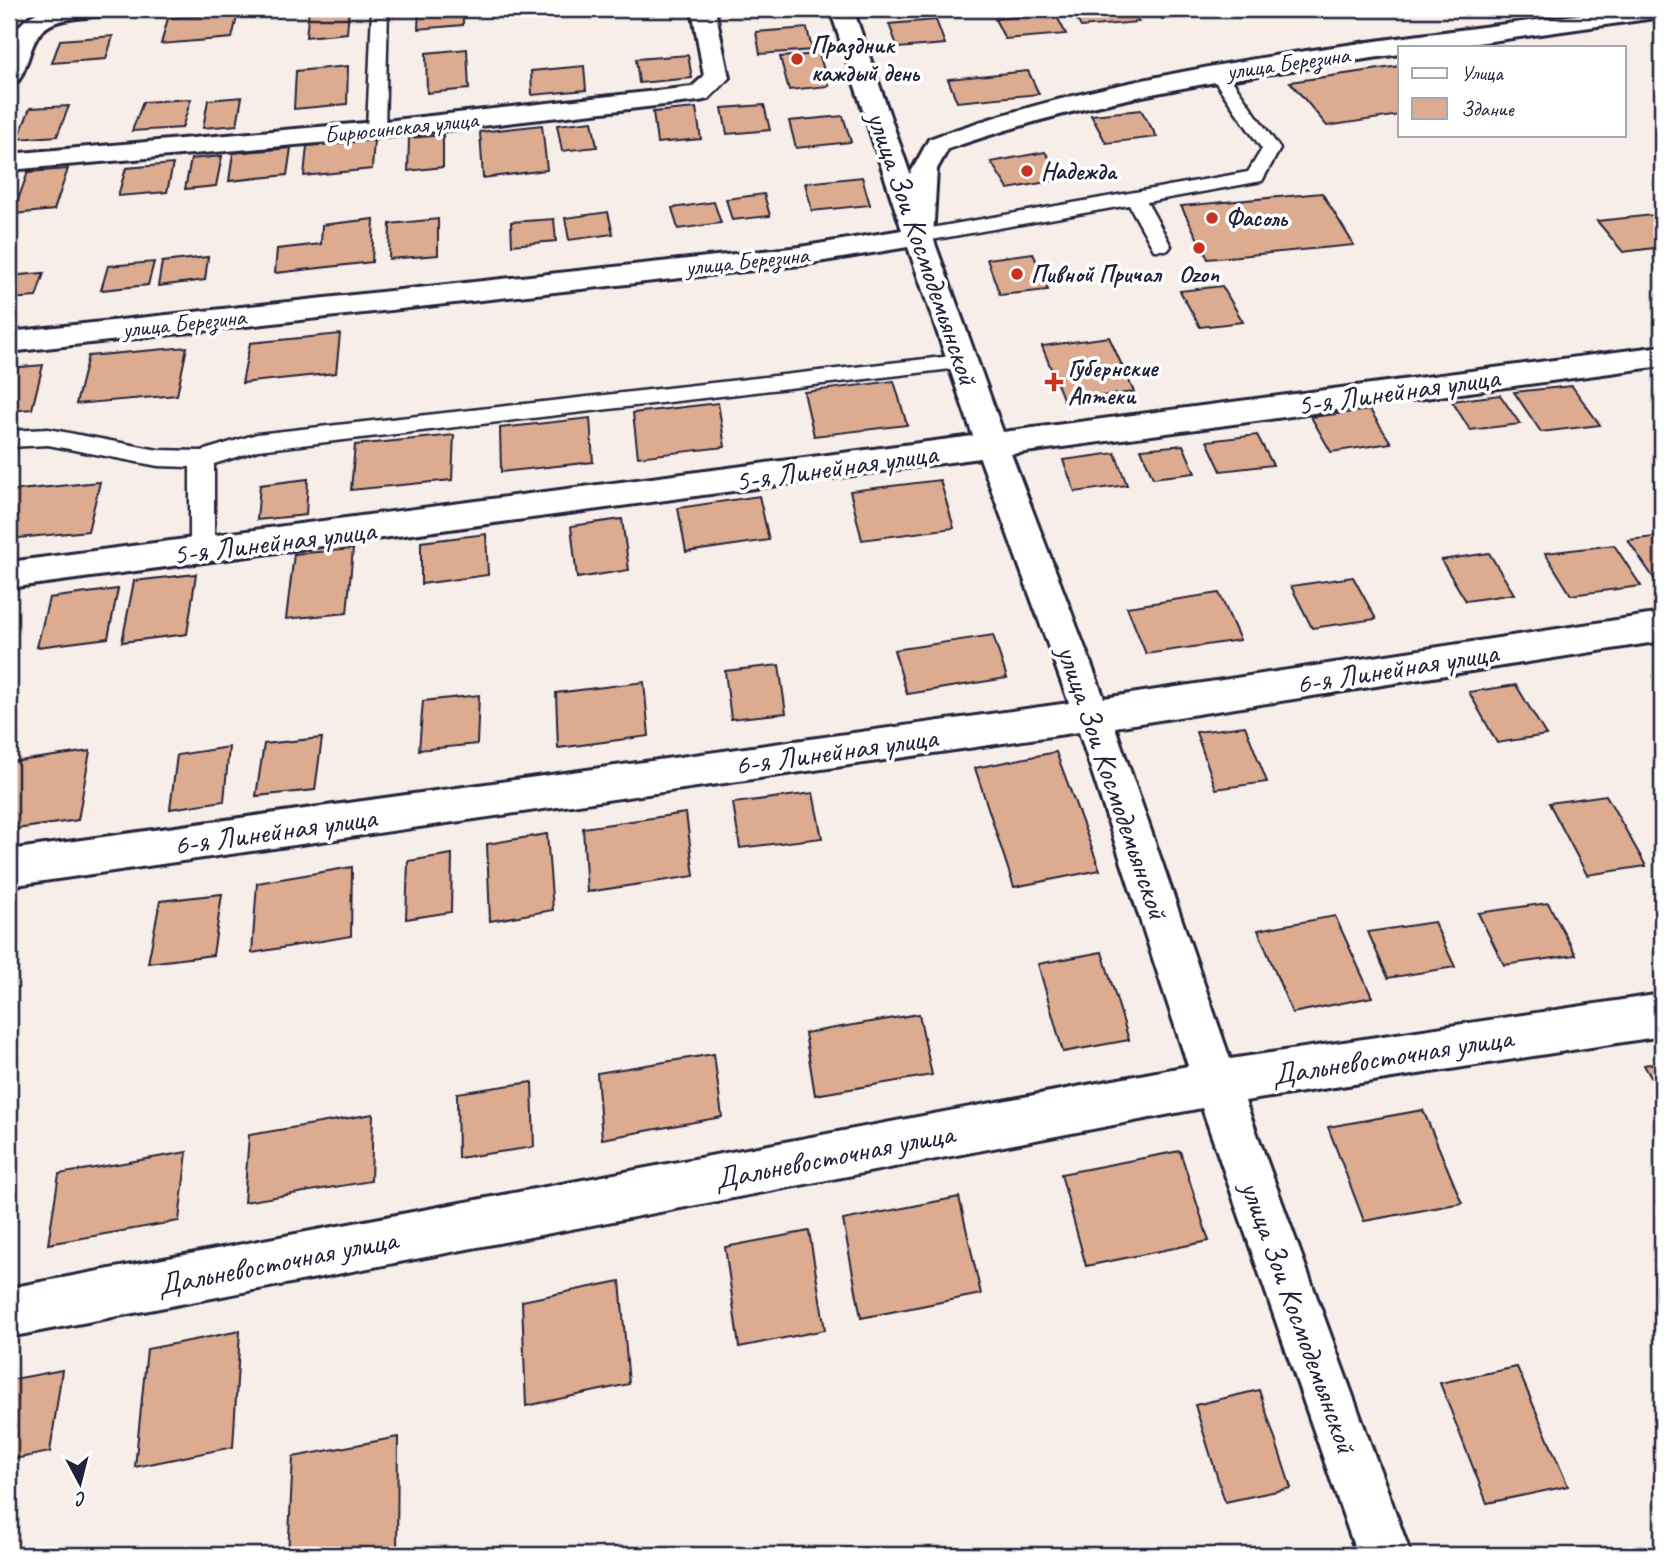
<svg xmlns="http://www.w3.org/2000/svg" width="1671" height="1564" font-family="Caveat,sans-serif">
  <rect width="100%" height="100%" fill="#f8eee9"/>
  <filter id="ink" filterUnits="userSpaceOnUse"><feTurbulence type="fractalNoise" baseFrequency=".0143" numOctaves="2"/><feDisplacementMap in="SourceGraphic" scale="14" xChannelSelector="R" yChannelSelector="G"/><feConvolveMatrix kernelMatrix="1 2 1 2 8 2 1 2 1" color-interpolation-filters="sRGB"/></filter>
  <g filter="url(#ink)">
    <path fill="#ddac90" stroke="#22223b" stroke-width="2" d="M309,9H349L347,33L306,37Z
      M419,9H463V25L418,29Z
      M1071,9H1131L1139,22L1081,27Z
      M1156,9H1216L1219,14L1162,19Z
      M1231,9H1292L1235,14Z
      M238,13L232,38L161,44L168,18Z
      M1055,13L1066,34L1005,39L995,19Z
      M936,20L945,44L898,48L889,24Z
      M807,28L812,50L760,54L756,32Z
      M113,36L106,59L52,63L60,40Z
      M467,49L469,89L427,93L426,53Z
      M819,54L829,86L789,90L780,57Z
      M688,55L692,78L639,83L636,59Z
      M348,66L347,104L294,109L296,71Z
      M584,66L586,90L532,95L531,71Z
      M1400,66V115L1327,126L1290,82Z
      M1028,71L1039,94L957,102L948,79Z
      M242,97L237,125L203,128L208,100Z
      M191,99L182,128L132,131L143,102Z
      M764,105L770,130L727,134L722,108Z
      M69,106L57,136L18,139L30,108Z
      M696,108L701,139L657,143L653,112Z
      M1141,110L1157,137L1106,143L1091,115Z
      M843,116L851,142L796,148L789,121Z
      M592,121L597,147L562,151L557,125Z
      M542,125L547,170L483,178L480,132Z
      M443,135V167L408,171L409,138Z
      M374,140L372,169L304,176L307,146Z
      M291,148L287,175L229,181L233,153Z
      M1045,152L1063,179L1008,189L991,162Z
      M222,156L216,186L185,189L191,159Z
      M173,164L167,192L118,196L126,168Z
      M68,169L54,210L13,214L28,172Z
      M862,177L870,205L812,211L805,183Z
      M1322,193L1354,245L1208,259L1181,206Z
      M764,194L770,216L732,220L726,199Z
      M714,202L721,223L678,229L672,208Z
      M608,212L613,234L569,240L565,218Z
      M1662,214V247L1623,252L1597,221Z
      M374,219L372,262L275,273L277,249L321,244L322,225Z
      M438,219V255L389,259L390,224Z
      M554,219L556,241L512,245L511,222Z
      M1033,253L1048,290L1000,295L987,259Z
      M208,257L205,280L158,286L162,262Z
      M154,262L148,285L101,290L108,266Z
      M44,273L36,297L9,299V276Z
      M1222,286L1243,322L1200,327L1180,291Z
      M340,334L336,373L242,383L250,343Z
      M1109,337L1134,392L1064,401L1042,346Z
      M187,347L177,395L76,404L88,356Z
      M43,365L32,409L9,411V368Z
      M894,381L907,425L814,436L804,392Z
      M1572,386L1600,425L1541,432L1514,392Z
      M1500,395L1520,424L1470,430L1452,401Z
      M718,403L725,447L638,457L633,413Z
      M1370,410L1391,443L1331,452L1311,417Z
      M590,418L593,462L501,472L500,428Z
      M454,435L452,480L351,490L355,445Z
      M1257,435L1273,465L1221,471L1207,441Z
      M1183,445L1195,473L1153,478L1141,449Z
      M1115,453L1127,485L1075,492L1063,460Z
      M308,479L306,515L257,520L260,485Z
      M940,480L954,528L862,540L850,491Z
      M100,482L88,531L9,539V491Z
      M759,496L769,540L686,552L678,508Z
      M622,519L629,570L577,578L571,526Z
      M486,534L488,575L421,584V542Z
      M1662,536V580H1655L1628,540Z
      M1614,545L1641,586L1571,595L1545,553Z
      M353,549L347,613L286,619L294,554Z
      M1489,553L1514,594L1466,601L1441,560Z
      M196,574L187,634L122,642L134,581Z
      M1353,577L1376,619L1312,628L1291,586Z
      M118,589L108,638L37,647L49,598Z
      M1219,593L1240,640L1146,654L1127,607Z
      M993,635L1007,678L907,694L894,650Z
      M779,665L786,713L731,719L725,671Z
      M644,682L649,736L558,748L556,693Z
      M1516,685L1546,735L1497,743L1469,692Z
      M479,695L477,744L419,750L423,701Z
      M1245,726L1267,782L1216,789L1196,732Z
      M322,738L315,790L256,796L264,744Z
      M229,747L224,801L170,809L177,755Z
      M90,751L78,820L9,830V778L12,762Z
      M1056,752L1100,870L1014,887L975,768Z
      M813,793L822,838L740,848L733,803Z
      M1606,795L1646,866L1587,875L1549,803Z
      M686,813L694,876L587,892L583,828Z
      M547,834L553,910L490,921L487,844Z
      M452,854L451,912L406,919L408,861Z
      M352,867L351,936L252,953L257,883Z
      M222,894L213,955L148,963L160,901Z
      M1548,903L1576,955L1504,965L1478,913Z
      M1335,916L1372,997L1292,1013L1258,930Z
      M1434,922L1455,967L1388,978L1368,932Z
      M1102,952L1129,1040L1063,1052L1038,964Z
      M919,1014L932,1075L815,1095L805,1033Z
      M714,1054L722,1117L602,1139L597,1073Z
      M1662,1062V1097L1644,1065Z
      M532,1082L534,1147L458,1158L457,1093Z
      M1423,1110L1462,1203L1364,1221L1328,1127Z
      M373,1114L371,1181L244,1202L249,1135Z
      M1180,1151L1209,1241L1086,1266L1061,1174Z
      M187,1152L179,1221L48,1244L59,1174Z
      M16,1165L9,1205V1166Z
      M959,1197L981,1294L861,1318L843,1220Z
      M809,1231L825,1330L739,1347L725,1247Z
      M620,1281L629,1384L526,1406L522,1301Z
      M240,1331L233,1447L135,1467L147,1349Z
      M1517,1367L1568,1486L1487,1503L1440,1383Z
      M62,1370L50,1452L9,1460V1380Z
      M1259,1390L1291,1488L1225,1502L1195,1405Z
      M398,1437L397,1554L288,1555L293,1457Z"/>
    <g fill="none" stroke-linecap="round" stroke-linejoin="round">
      <g stroke="#22223b" stroke-width="5">
        <path id="service" d="M372,9H388L385,130L376,136L367,130Z
          M1218,68L1224,69L1280,149L1262,181L1147,202L1171,246L1168,250H1154L1129,205L920,242L910,236L920,230L1248,172L1262,149L1209,73Z
          M961,355L969,357L972,362L969,367L258,450L214,464V551L211,558L202,560L193,558L190,551V467L158,466L48,445L9,447V431L48,429L158,450L202,451L257,434Z"/>
      </g>
      <g stroke="#22223b" stroke-width="6">
        <path id="minor" d="M48,9H108L104,14C76,21 46,13 33,45C28,57 25,71 18,81L9,83C9,48 8,20 48,9Z
          M692,9H715L729,78L708,99L699,101L376,138L9,170V154L376,122L692,87L704,76Z
          M830,9H853L910,174L929,139C1151,60 1389,41 1621,9H1662V17L1449,47H1400V54C1246,76 1095,97 948,149L937,169L933,238L1003,432L1662,346V366L1011,454L1104,698L1662,613V641L1115,727L1230,1059L1662,994V1036L1245,1101L1411,1555H1357L1202,1108L9,1337V1288L1188,1066L1079,732L9,886V850L1069,703L980,458L9,588V562L973,436L908,247L800,265L9,352V332L800,247L902,230Z"/>
      </g>
      <use href="#service" fill="#fff" fill-rule="evenodd"/>
      <use href="#minor" fill="#fff" fill-rule="evenodd"/>
    </g>
  </g>
  <g fill="#c8321e" stroke="#fff" stroke-width="2.5">
    <circle cx="797" cy="59" r="7"/>
    <circle cx="1027" cy="171" r="7"/>
    <circle cx="1212" cy="218" r="7"/>
    <circle cx="1199" cy="248" r="7"/>
    <circle cx="1017" cy="274" r="7"/>
    <path d="M1050.5 371.5h7v7h7v7h-7v7h-7v-7h-7v-7h7z"/>
  </g>
  <g text-anchor="middle" stroke-width="7" stroke-linejoin="round" paint-order="stroke">
    <g font-size="24" font-weight="bold" fill="#22223b" stroke="#fff" text-anchor="start">
      <text x="811" y="53">Праздник<tspan x="811" dy="28">каждый день</tspan></text>
      <text x="1041" y="179">Надежда</text>
      <text x="1226" y="226">Фасоль</text>
      <text x="1031" y="282">Пивной Причал</text>
      <text x="1199" y="282" text-anchor="middle">Ozon</text>
      <text x="1068" y="376">Губернские<tspan x="1068" dy="28">Аптеки</tspan></text>
    </g>
    <g font-size="24" fill="#22223b" stroke="#fff">
      <text transform="translate(1288 63) rotate(-8)" y="8">улица Березина</text>
      <text transform="translate(401 127) rotate(-6)" y="8">Бирюсинская улица</text>
      <text transform="translate(747 261) rotate(-6)" y="8">улица Березина</text>
      <text transform="translate(184 323) rotate(-6)" y="8">улица Березина</text>
    </g>
    <g font-size="30" fill="#22223b" stroke="#fff">
      <text transform="translate(923 248) rotate(71)" y="10">улица Зои Космодемьянской</text>
      <text transform="translate(1398 391) rotate(-8)" y="10">5-я Линейная улица</text>
      <text transform="translate(836 467) rotate(-8)" y="10">5-я Линейная улица</text>
      <text transform="translate(274 542) rotate(-7)" y="10">5-я Линейная улица</text>
      <text transform="translate(1397 668) rotate(-9)" y="10">6-я Линейная улица</text>
      <text transform="translate(836 751) rotate(-8)" y="10">6-я Линейная улица</text>
      <text transform="translate(1113 782) rotate(71)" y="10">улица Зои Космодемьянской</text>
      <text transform="translate(275 831) rotate(-8)" y="10">6-я Линейная улица</text>
      <text transform="translate(1392 1056) rotate(-9)" y="10">Дальневосточная улица</text>
      <text transform="translate(834 1156) rotate(-11)" y="10">Дальневосточная улица</text>
      <text transform="translate(277 1262) rotate(-11)" y="10">Дальневосточная улица</text>
      <text transform="translate(1299 1317) rotate(70)" y="10">улица Зои Космодемьянской</text>
    </g>
  </g>
  <rect width="1671" height="1564" fill="none" stroke="#fff" stroke-width="35"/>
  <rect x="18" y="18" width="1636" height="1529" fill="none" stroke="#22223b" stroke-width="2.5" filter="url(#ink)"/>
  <rect x="1398" y="46" width="228" height="91" fill="#ffffff" stroke="#a7a7b1" stroke-width="2"/>
  <rect x="1412" y="68" width="35" height="10" fill="#ffffff" stroke="#a7a7b1" stroke-width="2"/>
  <text x="1461" y="80" font-size="21" fill="#22223b">Улица</text>
  <rect x="1412" y="98" width="35" height="21" fill="#ddac90" stroke="#a7a7b1" stroke-width="2"/>
  <text x="1461" y="116" font-size="21" fill="#22223b">Здание</text>
  <g transform="translate(80 1483) rotate(173)" stroke="#ffffff" stroke-width="5" paint-order="stroke">
  <path d="M0-5L12 26L0 18L-12 26Z" fill="#22223b"/>
  <text y="-10" font-size="19" font-weight="bold" text-anchor="middle" fill="#22223b">С</text>
  </g>
</svg>
